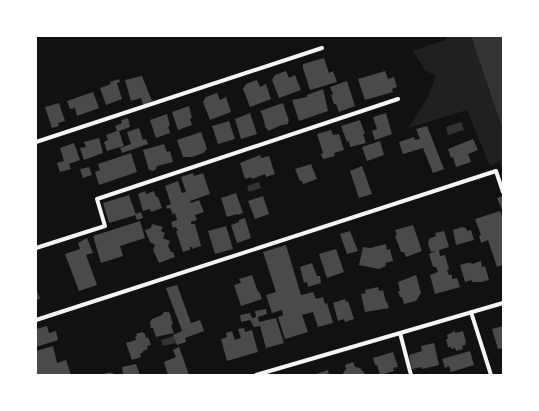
<svg xmlns="http://www.w3.org/2000/svg" width="539" height="411" font-family="Spectral,serif">
  <rect width="100%" height="100%" fill="#111"/>
  <path fill="#202020" d="M447,36H471L503,131V172L499,162L490,166L467,110L408,128L428,97L436,76L425,70L413,51L445,40Z"/>
  <path fill="#333" d="M471,36H503V131Z
    M461,122L464,130L448,135L446,127Z
    M259,182L261,188L249,192L247,186Z
    M174,336L176,343L163,346L161,340Z"/>
  <path fill="#4a4a4a" d="M324,58L329,73L333,71L337,82L310,90L303,68V64Z
    M286,71L289,78L295,75L301,90L279,98L272,80L275,75Z
    M385,71L388,79L394,77L397,87L392,89L393,92L365,100L358,79Z
    M142,76L152,101L143,105L141,98L131,101L125,80Z
    M119,79L120,82L117,83L122,99L106,105L100,88L111,84L110,82Z
    M257,80L260,87L266,84L271,99L250,107L243,89L246,84Z
    M347,81L355,106L339,112L336,104H334L331,95L333,94L330,87Z
    M323,89L328,111L299,121L292,100L307,97V95Z
    M93,92L99,108L77,116L75,108L70,109L67,101Z
    M217,93L220,100L226,97L231,112L210,120L203,102L206,97Z
    M59,103L65,121L58,123L59,126L52,128L45,107Z
    M283,103L289,121L288,122V124L282,125L268,131L267,128L266,129L262,114L260,111Z
    M189,106L192,118L190,119L192,125L178,130L172,112Z
    M250,113L257,134L241,139L235,119Z
    M386,113L392,134L375,140L372,131L377,129L373,117Z
    M167,114L170,126H168L170,133L156,138L150,120Z
    M128,118L130,127L119,131L124,146L107,151L104,142L108,140L106,135L117,131L115,126L122,123L121,120Z
    M360,120L365,134H363L366,143L350,147L349,141L347,142L341,126Z
    M229,121L235,139L218,144L212,126Z
    M427,126L444,169L433,173L423,148L403,154L399,142L414,137L415,140L420,139L416,129Z
    M139,128L143,140L146,139L148,144L122,153L120,148L131,144L127,132Z
    M331,130L333,135L339,134L344,150L334,153L335,156L323,159L321,154L323,153L317,134Z
    M201,132L207,149L203,153L192,157H183L177,140Z
    M99,138L103,153L84,160L80,148L86,147L84,142Z
    M473,139L478,150L468,154L471,162L456,167L453,157L451,158L448,149Z
    M380,141L384,155L367,161L362,147Z
    M74,143L80,160L69,164L71,169L60,172L57,163L64,161L60,148Z
    M164,144L167,152L170,151L173,162L157,166L156,169L153,171L149,170L143,150Z
    M131,153L137,172L99,185L95,172L100,170L98,164Z
    M260,155L261,158L269,156L275,174L266,177L265,174L252,179L251,177L245,179L240,163Z
    M311,164L317,179L303,184L302,181H300L295,169Z
    M362,166L372,194L359,198L350,171Z
    M89,167L92,175L83,178L80,169Z
    M193,173L194,176L203,173L210,194L190,201L191,203L199,200L204,212L195,215L197,220L191,222V224H195L201,246L192,249V247H190V250L183,252L176,231H178L176,227L173,228L171,222L177,220L175,213L173,215L170,208L167,209L166,206L171,204L165,186L178,181L182,193L186,192L181,177Z
    M145,191L146,194L154,191L156,197H158L162,208L151,212L150,209L143,211L138,194Z
    M236,193L243,213L237,215V214L227,217L221,198Z
    M129,195L136,215L109,223L103,203Z
    M263,196L269,214L255,219L248,201Z
    M503,196V212L497,198Z
    M500,211L503,219V265L497,267L488,240L481,243L479,236L481,235L475,219Z
    M141,212L143,218L137,220L135,214Z
    M245,218L251,238L237,243L231,225L239,222V220Z
    M140,221L145,238L120,246L123,256L101,263L93,236Z
    M152,224L163,227L161,231L165,233L163,238L170,241L168,246L171,252H173L175,257L159,263L153,250L155,245L150,242L145,230L151,228Z
    M413,225L422,251L406,257L404,252H401L395,236L397,235L395,230Z
    M226,226L233,249L215,254L208,231Z
    M462,227L466,228L467,231L471,230L474,240L456,245L453,230Z
    M350,231L358,251L347,254L340,234Z
    M444,231L449,247L439,250L440,256L445,255L449,269L447,270L449,275H452V279L457,278L460,287L435,294L430,275L438,272L436,267H433L429,254L436,251L431,252L428,244L429,239L436,236L435,233Z
    M87,238L93,253L86,255L97,285L79,291L65,254L80,249L78,243Z
    M386,244L387,250L390,249L393,261L385,263L386,266L379,269L359,265L363,247L370,248Z
    M286,245L301,295L313,292L316,299L323,297L325,304L327,303L333,323L318,327L313,312L302,315L308,332L285,339L278,317L283,315L282,310L272,313L266,295L276,292L263,252Z
    M336,249L344,272L327,278L319,254Z
    M481,261L482,267L485,266L489,280L481,282H472V280L465,282L460,265L467,263H471L472,264Z
    M312,263L317,276H320L321,283L308,287L307,282L304,283L300,267Z
    M252,275L258,292L259,291L262,299L241,306L234,285L241,283L239,279Z
    M416,275L421,293L416,301L404,304L402,297H400L398,291H400L398,282Z
    M177,285L191,323L200,320L204,331L185,338L186,342L177,345L173,335L182,331L166,288Z
    M378,287L379,291L383,290L386,302H387L389,308L365,312L361,294L366,293L365,290Z
    M36,288L40,299L36,300Z
    M345,299L346,302L348,301L354,319L345,322L344,319L338,321L333,303Z
    M266,309L267,314L258,317L259,322L276,318L284,343L266,348L260,326L254,327L250,320L241,322L240,315L250,313L252,318L256,317L255,311Z
    M164,312H169L170,314L173,324L171,325L174,333L156,337L153,328H151L150,322L152,319L162,315Z
    M47,326L49,333L56,331L58,340L36,347V329Z
    M503,326V348L498,349L492,329Z
    M244,328L245,332L252,330L258,352L227,361L221,339L227,337L226,333L232,331L235,340L241,338L238,329Z
    M455,331V333L463,331L466,342L465,345L462,346L463,349L456,351L455,348L451,349V347H448L446,339H448L447,335Z
    M142,332L145,334L146,338L148,337L151,345L147,346L148,349L143,351L142,353L140,354L141,357L132,360L126,343L136,340L135,337L137,336L136,334Z
    M434,343L439,365L422,369V367L412,369L409,355L422,351L421,346Z
    M53,346L57,363L66,360L71,375H37L36,351Z
    M179,347L189,375H168L164,362L176,357L173,350Z
    M470,351L474,365L451,372L449,366L445,368L442,359Z
    M393,352L398,367L393,368L394,371L380,375L377,365H375L373,358Z
    M353,362L355,367L360,368L366,375H342L346,369L345,365Z
    M136,364L140,375H123L122,367Z
    M328,370L329,375H313Z
    M111,372V373H113V375H99Z"/>
  <g fill="none" stroke-linecap="round" stroke-linejoin="round">
    <path stroke="#f5f5f5" stroke-width="4" d="M36,142L322,48
      M36,248L105,226L97,199L398,99
      M471,312L491,375
      M36,320L496,171L503,192
      M400,333L411,375
      M256,375L503,303"/>
  </g>
  <rect width="539" height="411" fill="none" stroke="#ffffff" stroke-width="74"/>
</svg>
